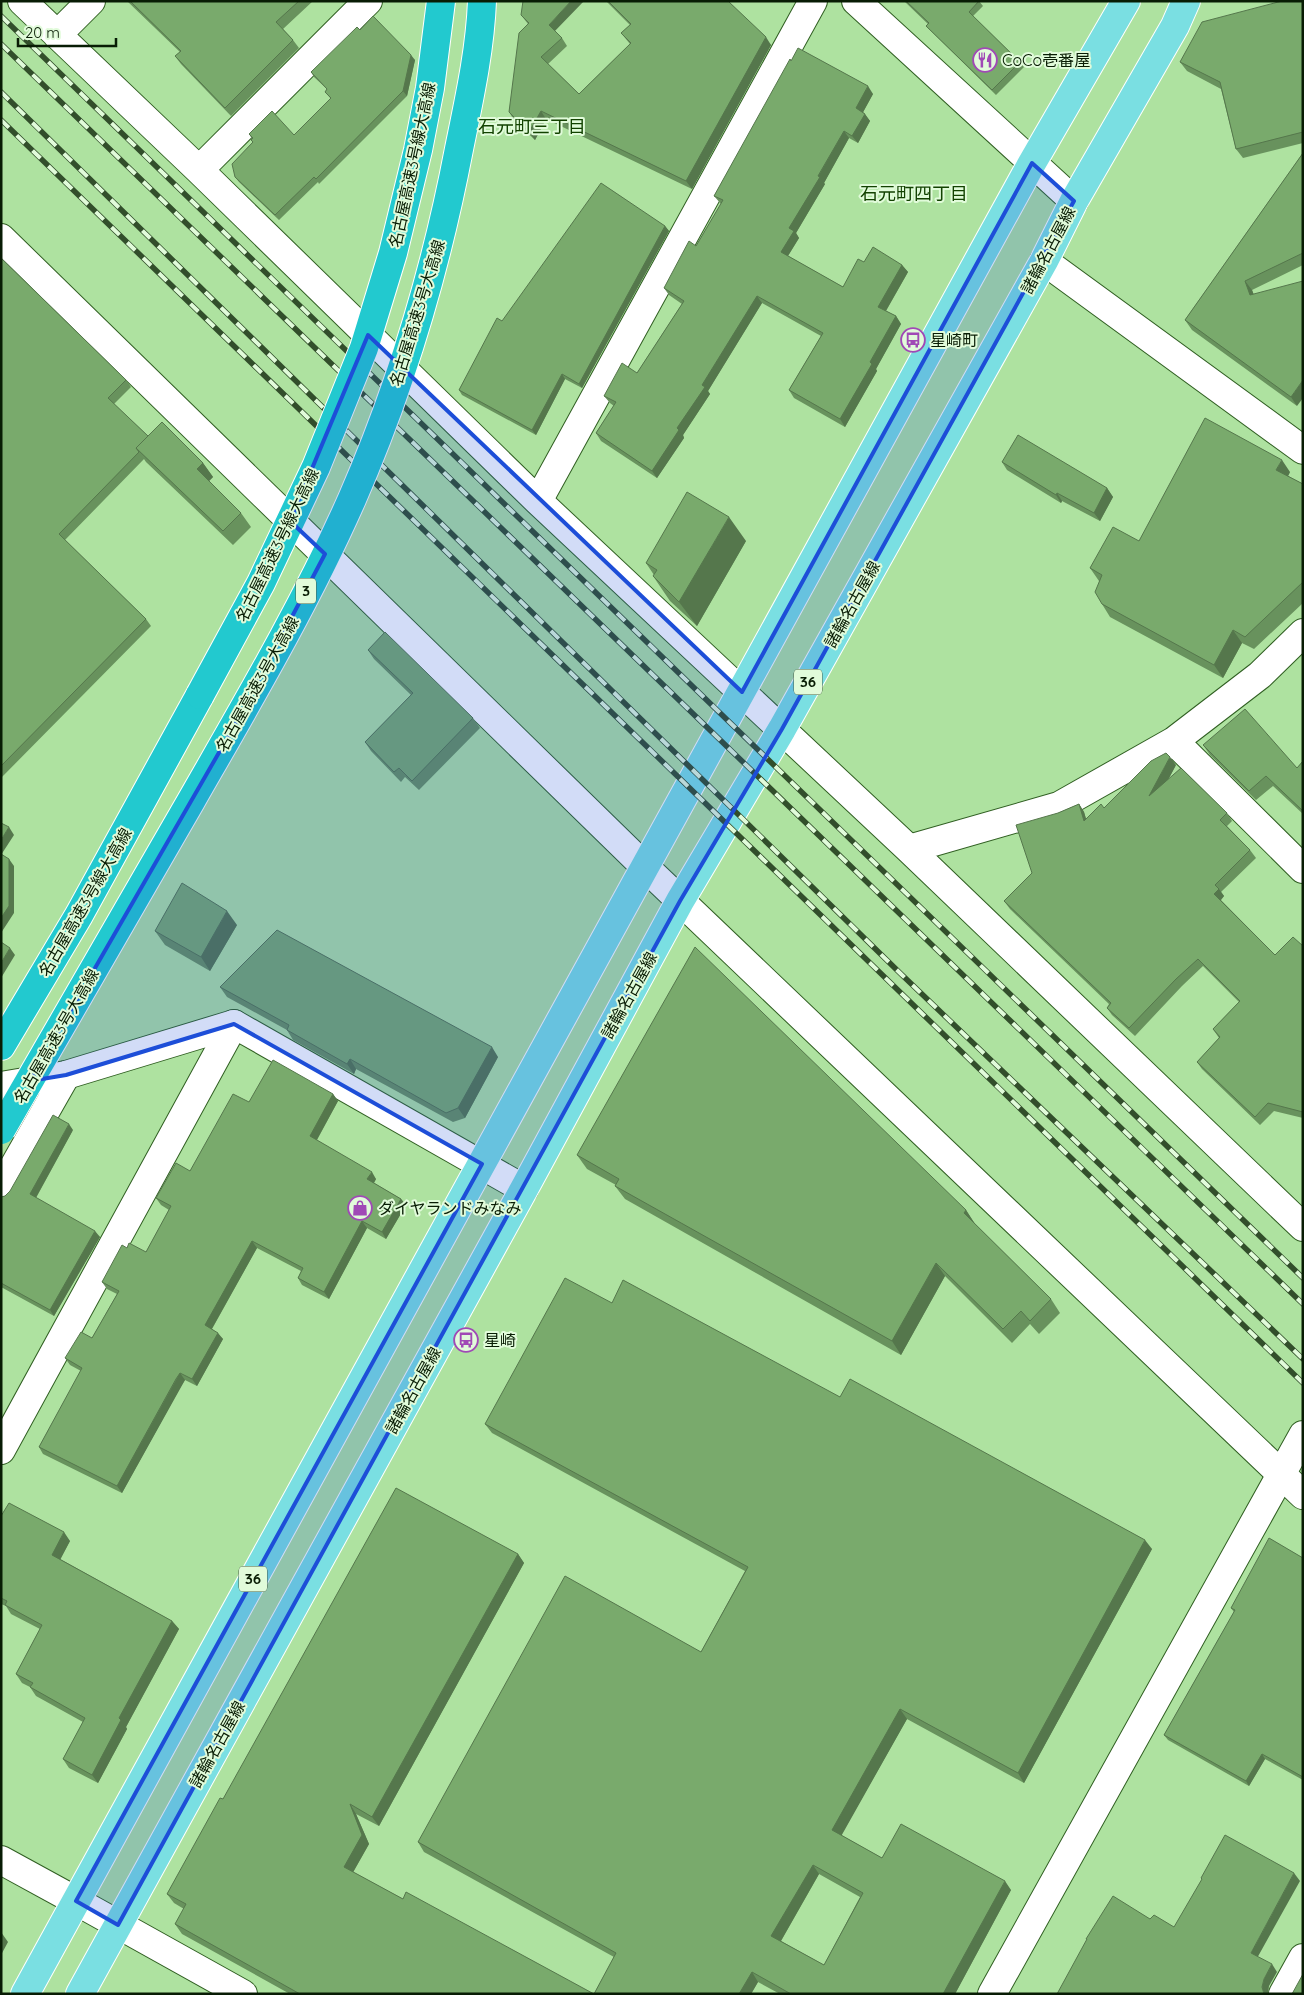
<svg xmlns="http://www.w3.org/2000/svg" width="1304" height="1995" font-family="Quicksand,'Noto Sans JP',sans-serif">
  <rect width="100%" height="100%" fill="#aee2a0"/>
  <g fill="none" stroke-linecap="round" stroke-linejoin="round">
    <g stroke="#305f22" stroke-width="30">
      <path id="minor" d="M22,1L199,170L538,501L909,849L1303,1227
        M856,1L1074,201
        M57,35L91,1
        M199,170L368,1
        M1,238L645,867L1303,1495
        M538,501L813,1
        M1174,741L1303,869
        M909,849L1059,806L1174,741L1260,675L1303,633
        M1,1189L66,1075
        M1,1450L234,1024
        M1,1860L76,1901
        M1283,1994L1303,1958"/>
    </g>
    <g stroke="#305f22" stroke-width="30">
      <path id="tertiary" d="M1044,261L1303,450
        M1,1086L66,1075L234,1024L524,1189
        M76,1901L243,1994
        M992,1994L1303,1435"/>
    </g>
    <g stroke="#fff" stroke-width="30">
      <path id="primary" d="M25,1994L1032,163L1126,1
        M80,1994L524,1189L680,901L782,729L1044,261L1074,201L1175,26L1186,1"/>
    </g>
    <g stroke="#fff" stroke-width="30">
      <path id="motorway" d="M1,1046L79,915L200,695"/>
    </g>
    <use href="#minor" stroke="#fff" stroke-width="28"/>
    <use href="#tertiary" stroke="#fff" stroke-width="28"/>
    <use href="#primary" stroke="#7adfe2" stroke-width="28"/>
    <use href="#motorway" stroke="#22c9cf" stroke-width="28"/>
    <g stroke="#324e2b" stroke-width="5.5">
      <path id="rail" d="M1,16L1303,1278
        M1,44L1303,1304
        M1,92L901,974L1303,1359
        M1,120L1303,1383"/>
    </g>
    <use href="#rail" stroke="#e1fbda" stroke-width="4" stroke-dasharray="11" stroke-linecap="butt"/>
    <g stroke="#fff" stroke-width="30" stroke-linecap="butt">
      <path id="motorway-bridge" d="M200,695L261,583L316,467L364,348L393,253L418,150L430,88L441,1
        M1,1130C65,1021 128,911 191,801C247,703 306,603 352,499C401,387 436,269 459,149C469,100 480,51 482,1"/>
    </g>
    <use href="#motorway-bridge" stroke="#22c9cf" stroke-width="28"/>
  </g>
  <path fill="#68925d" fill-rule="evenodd" d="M127,1H313L283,29L293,40L299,48L231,116L181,64L175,56L180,52Z
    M606,1H728L771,45L692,189L546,119L535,140L514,120L509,112L528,24L521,15L555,31L562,38L567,46L548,64L579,94L630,44L621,33L630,25Z
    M904,1H979L983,6L973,16L1020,62L1024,67L996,95L930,30L926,26L928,24Z
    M1303,1V143L1243,158L1236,149L1221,89L1187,71L1180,62Z
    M360,30L415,60L407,96L319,184L318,182L279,220L239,182L235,177L253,142L252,139L249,134L294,135L331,99L325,92L327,89L314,77L311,72Z
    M791,61L873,94L863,112L870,121L858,143L849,138L824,183L825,184L796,233L799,238L788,256L843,287L864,262L902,265L908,272L886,311L896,316L901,324L876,369L877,371L845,427L794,398L789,390L821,336L762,303L708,391L710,394L683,435L684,438L657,478L601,441L596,433L614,406L610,403L604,396L637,373L682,304L669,295L664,288L696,246L721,204L714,196Z
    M1303,153V265L1252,290L1297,406L1192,330L1185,320Z
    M665,226L669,231L582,388L565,379L536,435L462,395L459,390L502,321Z
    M1,258L126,380L131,387L114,404L148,436L203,463L213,477L209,481L241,513L251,527L233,545L146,462L144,459L65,540L146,619L151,626L1,778Z
    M1002,462L1107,488L1113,497L1100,521L1062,501L1061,503L1007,470Z
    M1290,472L1288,476L1303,484V603L1254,649L1242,643L1223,678L1110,617L1102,604L1099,581L1090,568L1139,541Z
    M746,541L697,626L670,601L653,576L654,575L646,563Z
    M368,650L473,718L480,728L419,790L405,777L401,782L371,751L365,742L411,695L374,659Z
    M1203,745L1297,768L1303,761V814L1273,786L1256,800L1210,755Z
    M1176,765L1168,780L1227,813L1232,821L1227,826L1250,850L1256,858L1221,892L1224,896L1221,900L1275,955L1303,946V1118L1274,1111L1260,1125L1202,1069L1197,1062L1219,1038L1213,1029L1239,1002L1203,966L1182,986L1135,1036L1112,1015L1107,1008L1109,1004L1010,909L1004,901L1032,873L1058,813L1079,804L1084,812L1086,819Z
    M237,925L210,971L165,945L155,931Z
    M220,987L498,1057L465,1118L453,1122L356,1069L354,1074L293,1040L287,1030L227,997Z
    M333,1094L338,1101L317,1140L376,1179L374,1183L401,1199L406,1205L386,1239L367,1228L329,1299L302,1285L298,1278L301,1271L257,1248L212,1329L223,1339L197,1386L185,1380L181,1386L122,1493L43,1454L39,1447L81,1371L70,1365L65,1358L92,1338L117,1294L107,1289L102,1282L127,1248L146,1252L169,1210L161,1205L156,1198L190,1171L249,1102Z
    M73,1130L36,1198L100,1237L54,1316L1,1287V1197L5,1196Z
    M577,1155L966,1210L975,1224L1051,1299L1060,1313L1039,1334L1030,1324L1012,1343L945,1276L901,1355L625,1199L615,1186L616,1185L587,1169Z
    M612,1303L840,1397L1152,1549L1024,1783L907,1719L841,1835L882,1858L1011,1890L955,1994H780L758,1982L751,1994H290L182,1934L175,1924L184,1909L174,1903L167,1894L223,1799L518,1554L524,1563L379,1826L356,1814L369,1844L353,1872L403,1899L594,1994L614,1957L424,1852L418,1842L701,1652L745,1571L492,1433L485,1424ZM819,1874L860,1897L824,1965L781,1941Z
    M1,1516L70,1541L60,1559L172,1621L179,1629L126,1727L127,1729L98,1783L69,1768L63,1759L83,1722L36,1696L30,1687L22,1683L16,1674L40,1629L11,1614L6,1606L1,1604Z
    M1303,1558V1780L1265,1759L1249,1786L1168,1740L1164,1735L1234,1612L1231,1608Z"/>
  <path fill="#55774c" d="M571,1H584L554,32L549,25Z
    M766,37L771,45L692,189L686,181Z
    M411,55L415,60L407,96L403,91Z
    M868,86L873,94L861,116L856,108Z
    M541,111L546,119L535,140L529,132Z
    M865,114L870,121L858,143L852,136Z
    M844,131L849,138L824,183L825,184L796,233L799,238L786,259L781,252L789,228Z
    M665,226L669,231L582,388L579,384Z
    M902,265L908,272L884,314L878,307Z
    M1245,281L1252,290L1257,304L1250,295Z
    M757,296L762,303L708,391L710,394L683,435L684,438L657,478L652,471L702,385Z
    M896,316L901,324L876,369L877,371L845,427L840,419L870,362Z
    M562,374L565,379L536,435L532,430Z
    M1303,380V398L1297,406L1291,397Z
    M1282,460L1290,472L1285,482L1276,470Z
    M203,463L213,477L207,483L197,469Z
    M1107,488L1113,497L1100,521L1094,513Z
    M1057,493L1062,501L1061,503L1056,495Z
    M729,517L746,541L697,626L679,602Z
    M1233,630L1242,643L1223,678L1214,665Z
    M1170,757L1176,765L1155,804L1149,796Z
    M1079,804L1084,812L1089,829L1084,821Z
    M9,827L14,835L1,855V840Z
    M9,859L14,866V913L1,933V918Z
    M1219,889L1224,896L1219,902L1214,894Z
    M227,911L237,925L210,971L201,957Z
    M10,948L15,955L1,978V963Z
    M492,1047L498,1057L465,1118L458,1108Z
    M350,1059L356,1069L354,1074L347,1064Z
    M333,1094L338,1101L315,1143L310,1136Z
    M69,1124L73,1130L34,1201L30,1194Z
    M372,1172L376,1179L372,1186L367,1179Z
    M401,1199L406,1205L386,1239L382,1232Z
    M966,1210L975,1224L973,1227L964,1213Z
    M362,1221L367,1228L329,1299L324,1292Z
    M95,1231L100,1237L54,1316L50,1310Z
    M252,1241L257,1248L210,1332L205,1325Z
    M936,1263L945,1276L901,1355L892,1341Z
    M218,1333L223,1339L197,1386L192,1379Z
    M180,1373L185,1380L122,1493L117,1486Z
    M64,1532L70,1541L58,1564L52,1555Z
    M1145,1540L1152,1549L1024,1783L1018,1773Z
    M518,1554L524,1563L379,1826L372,1817Z
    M172,1621L179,1629L126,1727L127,1729L98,1783L92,1775L119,1718Z
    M900,1709L907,1719L839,1840L832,1830Z
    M1262,1754L1265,1759L1249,1786L1246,1781Z
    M350,1804L356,1814L369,1844L351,1876L344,1867Z
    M813,1865L819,1874L778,1946L771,1936Z
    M1294,1873L1300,1881L1256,1960L1251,1953Z
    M1005,1881L1011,1890L955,1994H943Z
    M1,1932L8,1942L1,1955Z
    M1272,1964L1277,1972L1269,1986L1268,1994H1264L1262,1987L1264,1979Z
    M752,1972L758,1982L751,1994H739Z"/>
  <path fill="#79aa6c" stroke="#55774c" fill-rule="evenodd" d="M130,1H299L276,22L293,40L225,108L175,56L181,51Z
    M523,1H571L549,25L562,38L541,57L579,94L631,43L621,33L631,24L608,1H728L766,37L686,181L541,111L529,132L509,112L519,33L529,23L521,15Z
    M906,1H979L969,12L1020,62L992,90L926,26L929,23Z
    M1282,1H1303V132L1236,149L1220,82L1180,62L1202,22Z
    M373,16L411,55L403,91L316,179L314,177L275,215L235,177L232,164L253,142L251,140L253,138L249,134L272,111L294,135L331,98L325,92L327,89L311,72L357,27L360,30Z
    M798,48L868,86L856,108L865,114L852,136L844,131L818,176L820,177L789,228L794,231L781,252L843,287L858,259L864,262L873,247L902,265L878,307L896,316L870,362L872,364L840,419L789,390L823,333L757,296L702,385L705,387L677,428L679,430L652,471L596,433L616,402L604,396L622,363L637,373L684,301L664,288L689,241L696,246L723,200L714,196L790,59L791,61Z
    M1303,153V253L1245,281L1250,295L1303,281V380L1291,397L1185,320Z
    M601,183L665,226L579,384L562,374L532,430L459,390L497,318L502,321Z
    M1,258L126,380L108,398L148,436L136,448L139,452L59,534L146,619L1,766Z
    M1205,418L1282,460L1276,470L1303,484V582L1245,637L1233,630L1214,665L1102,604L1095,592L1102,575L1090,568L1113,527L1139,541Z
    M162,422L203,463L197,469L241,513L223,531L136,448Z
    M1018,435L1107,488L1094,513L1057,493L1056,495L1002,462Z
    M687,492L729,517L679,602L653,576L657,570L646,563Z
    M385,632L473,718L412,781L399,768L394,772L365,742L413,693L368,650Z
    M1245,709L1297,768L1303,761V811L1266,776L1249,791L1203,745Z
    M1166,753L1170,757L1149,796L1181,768L1227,813L1220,820L1250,850L1215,885L1219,889L1214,894L1275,955L1293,937L1303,946V1112L1268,1103L1255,1117L1197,1062L1220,1037L1213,1029L1240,1001L1198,959L1176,979L1129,1028L1107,1008L1111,1003L1004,901L1032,873L1016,825L1058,813L1079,804L1084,821L1101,804L1104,808L1151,761Z
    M1,823L9,827L1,840Z
    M1,854L9,859V906L1,918Z
    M182,883L227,911L201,957L155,931Z
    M277,930L492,1047L458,1108L446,1113L350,1059L347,1064L287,1030L289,1025L220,987Z
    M1,942L10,948L1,963Z
    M695,947L966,1210L964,1213L1051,1299L1030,1321L1021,1311L1003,1329L936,1263L892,1341L615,1186L619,1179L577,1155Z
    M273,1060L333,1094L310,1136L372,1172L367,1179L401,1199L382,1232L362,1221L324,1292L298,1278L303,1268L252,1241L205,1325L218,1333L192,1379L180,1373L176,1379L117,1486L39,1447L82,1368L65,1358L81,1332L92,1338L119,1291L102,1282L122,1245L127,1248L129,1243L146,1252L171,1206L156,1198L176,1163L190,1171L233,1094L249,1102Z
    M53,1115L69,1124L30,1194L95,1231L50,1310L1,1283V1197L5,1196L10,1191Z
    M565,1278L612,1303L623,1280L840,1397L850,1379L1145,1540L1018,1773L900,1709L832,1830L882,1858L901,1824L1005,1881L943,1994H791L752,1972L739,1994H300L175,1924L186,1904L167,1894L220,1798L223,1799L396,1488L518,1554L372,1817L350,1804L362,1835L344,1867L403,1899L406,1892L594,1994L616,1953L418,1842L565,1576L701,1652L748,1567L485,1424ZM813,1865L863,1893L824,1965L771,1936Z
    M9,1503L64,1532L52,1555L172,1621L119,1718L121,1720L92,1775L63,1759L85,1718L30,1687L33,1683L16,1674L42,1625L5,1605L7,1601L1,1598V1516Z
    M1269,1538L1303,1558V1777L1262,1754L1246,1781L1164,1735L1235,1610L1231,1608Z
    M1225,1835L1294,1873L1251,1953L1272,1964L1264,1979L1262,1987L1264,1994H1057L1087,1939H1086L1113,1896L1150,1919L1154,1915L1174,1927L1202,1879L1201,1878Z
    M1303,1974V1994H1292Z"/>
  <path fill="#1d4ed8" fill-opacity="0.2" stroke="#1d4ed8" stroke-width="4" stroke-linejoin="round" d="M1032,163L1074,201L782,729L680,901L118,1925L76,1901L482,1164L234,1024L66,1075L30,1081L236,723L325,554L290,521L368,335L742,692Z"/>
  <defs>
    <g id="restaurant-ring" transform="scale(1.25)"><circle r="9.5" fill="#e1fbda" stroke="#a049b6" stroke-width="1.5"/><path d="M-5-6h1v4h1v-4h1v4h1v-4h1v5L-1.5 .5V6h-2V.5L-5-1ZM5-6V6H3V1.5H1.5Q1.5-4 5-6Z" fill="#a049b6"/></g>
    <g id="bus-ring" transform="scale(1.25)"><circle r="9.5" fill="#e1fbda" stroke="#a049b6" stroke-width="1.5"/><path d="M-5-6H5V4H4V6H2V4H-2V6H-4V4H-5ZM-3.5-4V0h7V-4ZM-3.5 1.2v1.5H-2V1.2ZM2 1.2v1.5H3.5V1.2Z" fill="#a049b6"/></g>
    <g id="shop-ring" transform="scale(1.25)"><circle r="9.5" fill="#e1fbda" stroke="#a049b6" stroke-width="1.5"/><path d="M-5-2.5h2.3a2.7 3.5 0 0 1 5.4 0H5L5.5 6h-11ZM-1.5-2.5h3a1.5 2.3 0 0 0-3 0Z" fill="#a049b6"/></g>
  </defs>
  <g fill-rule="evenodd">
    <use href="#restaurant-ring" x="985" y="60"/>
    <use href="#bus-ring" x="913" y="340"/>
    <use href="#shop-ring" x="360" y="1208"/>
    <use href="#bus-ring" x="466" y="1340"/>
  </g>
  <g text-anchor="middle" stroke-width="4" stroke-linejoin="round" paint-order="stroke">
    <g fill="#e1fbda" stroke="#495f44" stroke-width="1">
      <rect x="296" y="578.5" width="20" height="25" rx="4"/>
      <rect x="794" y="669.5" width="28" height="25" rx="4"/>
      <rect x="239" y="1566.5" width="28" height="25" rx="4"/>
    </g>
    <g font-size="15" font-weight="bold" fill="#081c04">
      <text x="306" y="596">3</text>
      <text x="808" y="687">36</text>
      <text x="253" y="1584">36</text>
    </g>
    <g font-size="16" fill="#081c04" stroke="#e1fbda" text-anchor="start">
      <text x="1002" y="66">CoCo壱番屋</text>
      <text x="930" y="346">星崎町</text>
      <text x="378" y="1214">ダイヤランドみなみ</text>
      <text x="484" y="1346">星崎</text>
    </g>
    <g font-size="16" fill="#081c04" stroke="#e1fbda">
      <text transform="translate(412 165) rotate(-78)" y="6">名古屋高速3号線大高線</text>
      <text transform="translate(1048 250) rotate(-62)" y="6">諸輪名古屋線</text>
      <text transform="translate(417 313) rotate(-73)" y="6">名古屋高速3号大高線</text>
      <text transform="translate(277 545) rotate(-64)" y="6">名古屋高速3号線大高線</text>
      <text transform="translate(852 604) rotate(-61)" y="6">諸輪名古屋線</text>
      <text transform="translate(257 684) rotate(-61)" y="6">名古屋高速3号大高線</text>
      <text transform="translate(85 902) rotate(-60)" y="6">名古屋高速3号線大高線</text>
      <text transform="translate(629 995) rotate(-61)" y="6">諸輪名古屋線</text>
      <text transform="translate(56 1036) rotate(-60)" y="6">名古屋高速3号大高線</text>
      <text transform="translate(413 1390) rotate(-61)" y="6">諸輪名古屋線</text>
      <text transform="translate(217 1744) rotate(-61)" y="6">諸輪名古屋線</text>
    </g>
    <g font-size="18" fill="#124200" stroke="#e1fbda">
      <text x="532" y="133">石元町三丁目</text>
      <text x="914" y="200">石元町四丁目</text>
    </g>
  </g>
  <rect width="1304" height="1995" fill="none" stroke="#081c04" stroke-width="5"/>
  <path d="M18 38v8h98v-8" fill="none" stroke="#081c04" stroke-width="2.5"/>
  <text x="25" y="38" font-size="15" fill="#081c04" stroke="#e1fbda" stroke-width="4" paint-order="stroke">20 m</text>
</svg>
